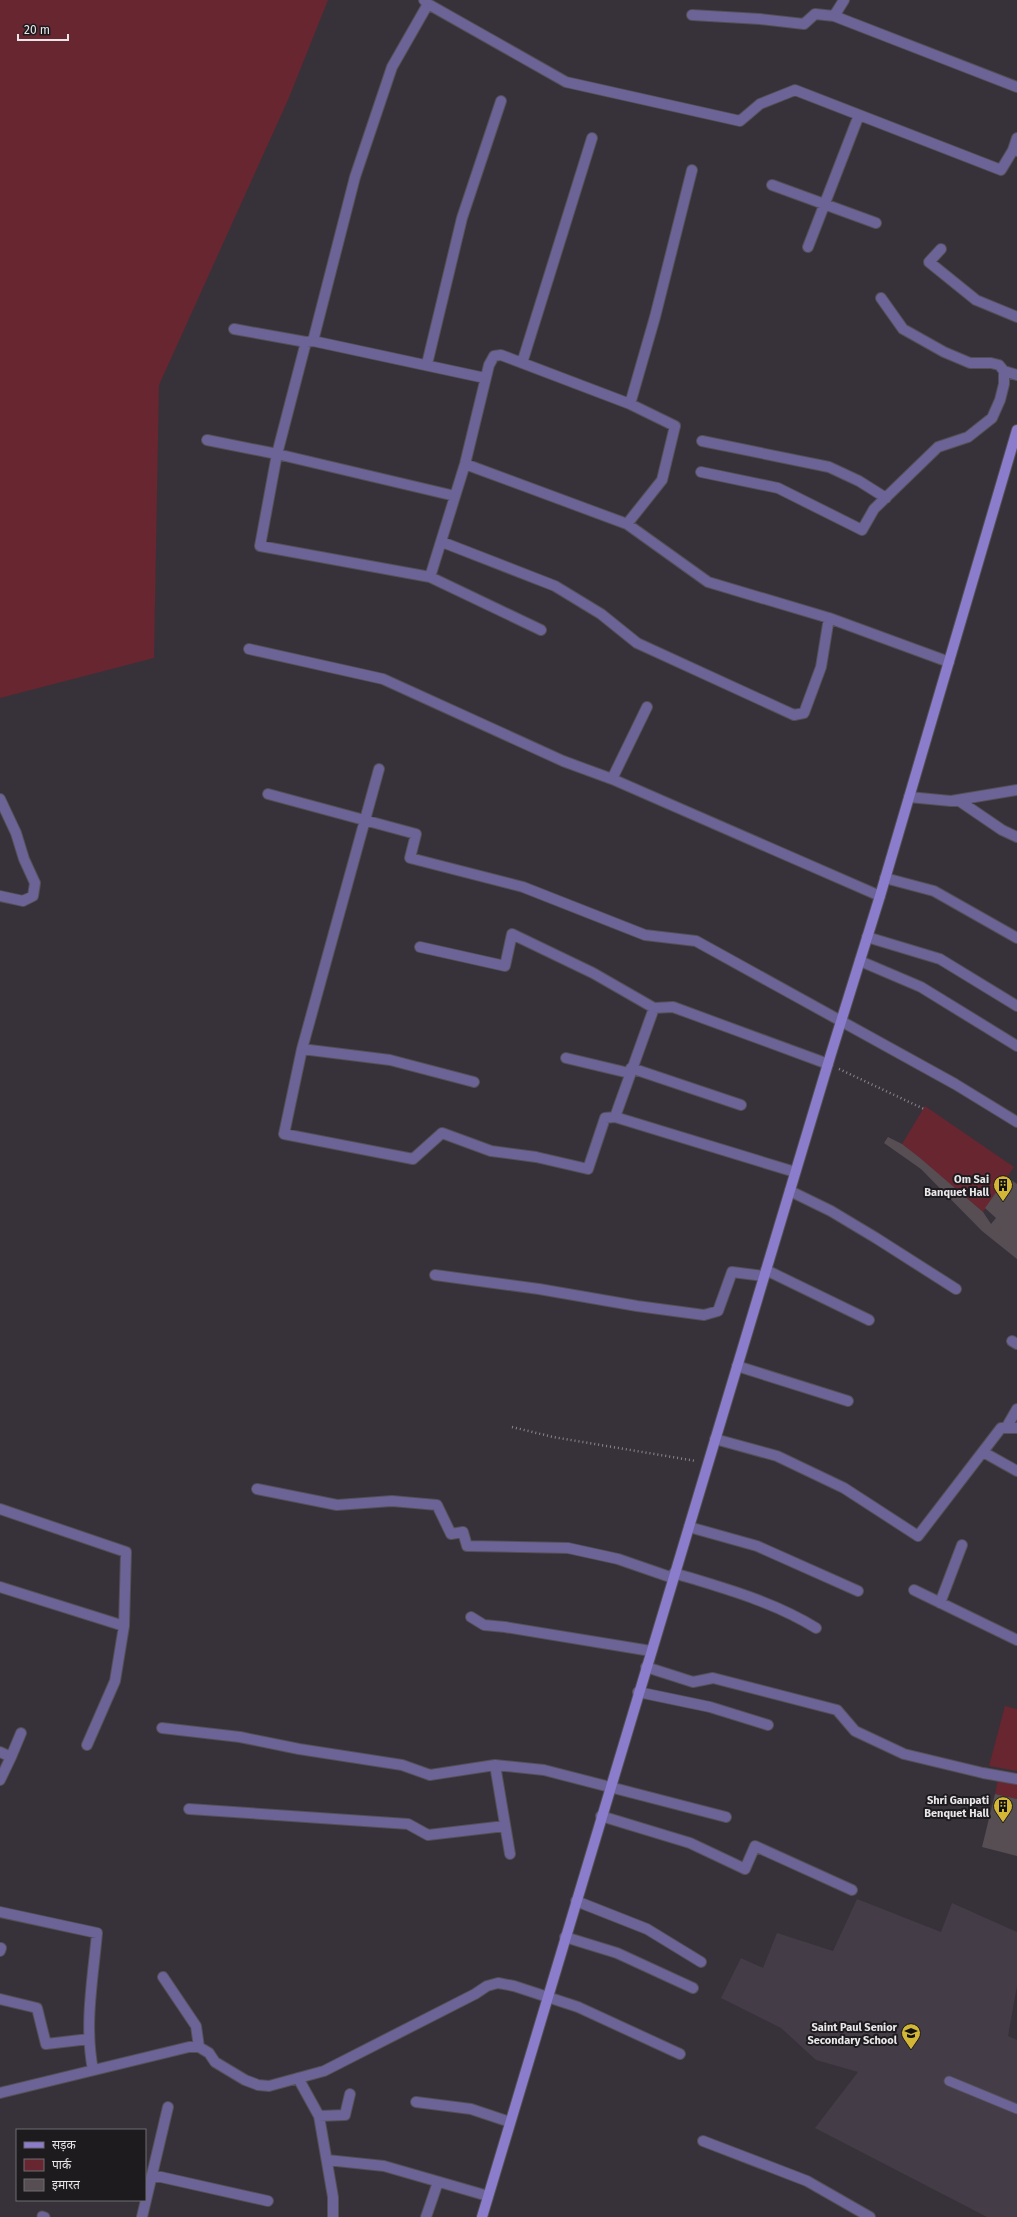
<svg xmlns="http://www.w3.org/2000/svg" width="1017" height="2217" font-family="'Fira Sans','Noto Sans Devanagari',sans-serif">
  <rect width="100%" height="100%" fill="#373239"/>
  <path fill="#443c47" d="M857,1899L941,1932L952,1903L1017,1932V1986L1008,2036L1017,2040V2217H987L815,2128L858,2072L816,2060L781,2028L721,1998L741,1958L763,1968L777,1933L833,1951Z"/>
  <path fill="#672630" d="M0,0H328L288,100L159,385L154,658L0,698Z
    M925,1106L1014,1167L983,1212L902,1144Z
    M1005,1706L1017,1709V1771L989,1766Z
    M998,1780L1017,1784V1799L995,1794Z"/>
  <path fill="#574e53" d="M888,1137L902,1144L920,1158L983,1212L991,1224L996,1218L985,1208L1007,1177L1017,1184V1259L982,1231L921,1169L884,1143Z
    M995,1794L1017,1799V1856L982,1847Z"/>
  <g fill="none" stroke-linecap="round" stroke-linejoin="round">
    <g stroke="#544f55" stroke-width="11">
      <path id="lane" d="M949,2081L1017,2109
        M42,2216L45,2217"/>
    </g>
    <g stroke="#544f55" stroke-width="12">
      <path id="street" d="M424,0L428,4L566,82L740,121L760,104L795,90L1001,170L1013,150L1017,151
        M692,15L760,19L804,24L815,14L834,16L1017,87
        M834,16L844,0
        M1013,150L1017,138
        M772,185L876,223
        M808,247L859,115
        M941,249L929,262L976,300L1017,317
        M881,298L903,329L944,352L970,363H991L999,365L1004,371L1017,375
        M234,329L306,342L313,341L485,378
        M313,341L355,177L392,67L428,4
        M306,342L277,454L260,546L430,577L541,630
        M522,363L592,138
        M427,364L462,218L501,101
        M630,404L655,317L692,170
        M207,440L277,454L455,496
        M702,441L829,467L859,481L886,498
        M465,464L627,524L708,582L829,618L949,662
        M701,472L778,488L862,530L874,509L938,447L968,437L992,418L1000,400L1004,384V371
        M442,542L555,586L601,614L637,643L794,715L804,713L821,667L829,618
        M430,577L465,464L489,365L494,356L501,355L630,404L675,426L662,480L627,524
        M249,649L383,679L563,761L612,779L880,896
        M379,769L302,1049L284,1134L413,1159L442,1133L491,1151L536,1157L588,1169L605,1118L615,1117L795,1172
        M612,779L647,707
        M268,794L416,834L410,858L523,887L645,935L696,941L955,1084L1017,1122
        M909,797L951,801L1017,790
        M0,799L16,833L24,859L35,883L33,896L23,901L0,896
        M958,800L1002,830L1017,837
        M885,878L934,891L1017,938
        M867,937L940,959L1017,1006
        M420,947L505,966L512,934L593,973L654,1008L673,1007L828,1064
        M860,961L921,987L1017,1046
        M302,1049L390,1060L474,1082
        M566,1058L629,1073
        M631,1068L741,1105
        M615,1117L654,1008
        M790,1191L831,1211L876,1238L956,1289
        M766,1270L869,1320
        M435,1275L539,1289L637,1306L704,1315L718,1311L732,1272L764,1276
        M1012,1341L1017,1344
        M737,1366L848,1401
        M1006,1428L1017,1409
        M715,1439L777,1456L844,1488L918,1536L1001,1428H1017
        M983,1452L1017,1471
        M257,1489L337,1505L392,1501L437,1505L451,1534L463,1532L467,1546L568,1548L618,1559L673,1578
        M0,1509L126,1552L124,1626L115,1681L87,1745
        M689,1527L757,1546L858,1591
        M674,1573C723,1588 772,1601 816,1628
        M0,1587L124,1626
        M914,1590L1017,1640
        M940,1603L962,1545
        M471,1617L484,1625L505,1627L651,1651
        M646,1667L693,1682L713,1678L837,1710L855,1731L904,1754L983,1773L1017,1779
        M638,1692L710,1707L768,1725
        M162,1728L240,1737L299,1749L402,1765L430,1775L495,1765L544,1770L726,1817
        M0,1752L11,1757L0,1780
        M11,1757L21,1733
        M495,1765L510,1854
        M189,1809L408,1824L428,1835L505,1826
        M601,1816L690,1843L745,1869L755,1846L852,1890
        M576,1901L647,1929L701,1962
        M0,1912L97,1933C93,1979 84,2024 93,2070
        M565,1937L617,1953L693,1988
        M0,1951L1,1948
        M163,1977L196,2026L199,2047
        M0,1999L37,2008L46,2044L89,2039
        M298,2078L319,2116L333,2197V2217
        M0,2093L189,2047H199L209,2053L215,2062L245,2080L258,2085L269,2086L324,2071L475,1994L487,1986L498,1983L514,1986L578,2007L680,2054
        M416,2102L471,2109L510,2122
        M319,2116L345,2115L350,2094
        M703,2141L807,2181L870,2217
        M327,2160L384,2166L488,2196
        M152,2175L268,2201
        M142,2217L168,2107
        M426,2217L438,2182"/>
    </g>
    <g stroke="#544f55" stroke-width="12">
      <path id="secondary" d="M482,2217L830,1057L880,896L1017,430"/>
    </g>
    <path stroke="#8b878c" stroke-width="2.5" stroke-dasharray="1 3" stroke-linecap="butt" d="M839,1069L924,1109
      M512,1427L553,1437L696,1461"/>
    <use href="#lane" stroke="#6c6396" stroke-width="9"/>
    <use href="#street" stroke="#6c6396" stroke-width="10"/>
    <use href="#secondary" stroke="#8b7ccc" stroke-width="10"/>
  </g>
  <defs>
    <g id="building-pin" transform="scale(1)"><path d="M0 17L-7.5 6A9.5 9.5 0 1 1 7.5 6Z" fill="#d3b635" stroke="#1d1b1e"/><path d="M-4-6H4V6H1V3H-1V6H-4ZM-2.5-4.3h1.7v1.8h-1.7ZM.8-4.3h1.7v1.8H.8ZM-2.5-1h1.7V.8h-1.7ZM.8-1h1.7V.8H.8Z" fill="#111"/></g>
    <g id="school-pin" transform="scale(1)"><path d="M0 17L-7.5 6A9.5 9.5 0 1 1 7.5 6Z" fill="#d3b635" stroke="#1d1b1e"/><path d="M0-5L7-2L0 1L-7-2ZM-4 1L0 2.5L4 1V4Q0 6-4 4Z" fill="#111"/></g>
  </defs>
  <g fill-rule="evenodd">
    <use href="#building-pin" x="1003" y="1185"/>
    <use href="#building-pin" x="1003" y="1806"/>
    <use href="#school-pin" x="911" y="2033"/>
  </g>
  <g text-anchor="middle" stroke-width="4" stroke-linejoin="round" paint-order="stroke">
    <g font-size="11" font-weight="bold" fill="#eae7eb" stroke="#1d1b1e" text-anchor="end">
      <text x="989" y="1183">Om Sai<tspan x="989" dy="13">Banquet Hall</tspan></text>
      <text x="989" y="1804">Shri Ganpati<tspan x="989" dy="13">Benquet Hall</tspan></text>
      <text x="897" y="2031">Saint Paul Senior<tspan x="897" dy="13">Secondary School</tspan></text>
    </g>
  </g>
  <rect x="16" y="2129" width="130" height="72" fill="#1d1b1e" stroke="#6f6d70"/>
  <rect x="24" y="2142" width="20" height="6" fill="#8b7ccc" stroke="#6f6d70"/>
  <text x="52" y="2149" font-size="12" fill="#eae7eb">सड़क</text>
  <rect x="24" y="2159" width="20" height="12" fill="#672630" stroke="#6f6d70"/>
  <text x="52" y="2169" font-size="12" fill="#eae7eb">पार्क</text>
  <rect x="24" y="2179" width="20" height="12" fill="#574e53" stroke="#6f6d70"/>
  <text x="52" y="2189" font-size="12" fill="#eae7eb">इमारत</text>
  <path d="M18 34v6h50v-6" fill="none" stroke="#eae7eb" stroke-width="2"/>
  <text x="24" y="34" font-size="12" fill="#eae7eb" stroke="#1d1b1e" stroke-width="3" paint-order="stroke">20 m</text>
</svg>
